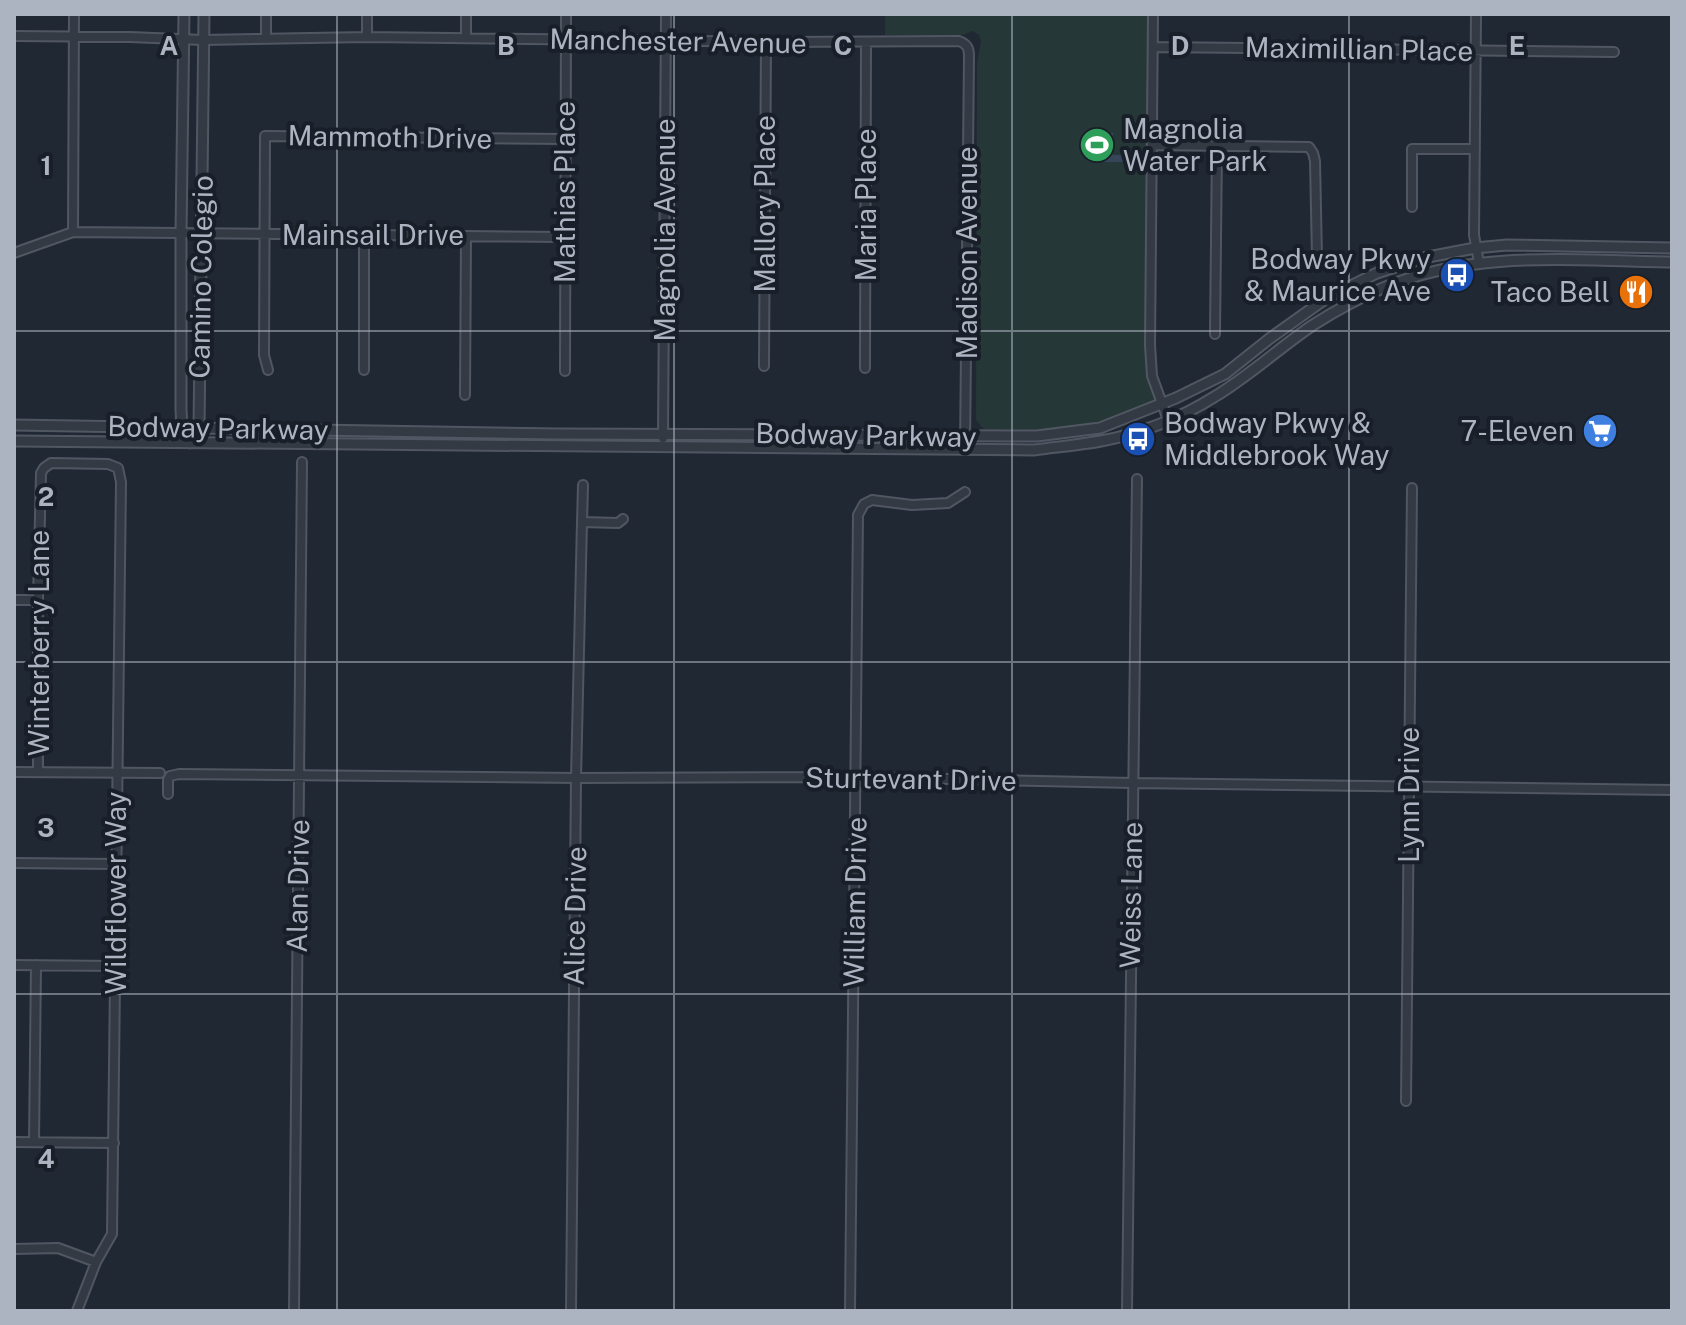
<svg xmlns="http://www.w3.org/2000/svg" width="1686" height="1325" font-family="'Public Sans',sans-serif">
  <rect width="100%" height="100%" fill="#202833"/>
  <path fill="#263738" d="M885,14H1151L1147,357C1150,368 1158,389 1154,400C1146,419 1011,438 990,432C984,430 980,425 976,420L977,63L981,41L979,35L973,31L959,36L885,35Z"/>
  <path fill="#37455a" d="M1092,133H1113V155H1124V162H1098V141L1092,140Z"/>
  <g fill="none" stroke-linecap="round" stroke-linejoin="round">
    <g stroke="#515762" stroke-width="12">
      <path id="minor" d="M1153,14L1150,345L1152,376L1168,420
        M1476,14L1474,235L1479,263
        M14,36L130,37L203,40L367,37L782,42L959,41C967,44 969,48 969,56L965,449
        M367,37V14
        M466,38V14
        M266,39V14
        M1153,47L1614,52
        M1152,145L1309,147L1313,153L1315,161L1317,257
        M1412,207V149H1475
        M73,232L74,14
        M14,253L73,232L565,237
        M1215,334L1217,146
        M764,366L766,42
        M865,368L866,42
        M268,370L264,355L265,136L566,139
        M364,370V235
        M565,371L566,14
        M465,395L466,236
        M663,438L666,14
        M582,522L583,485
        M14,600H38
        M14,772L160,773
        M38,772V600L41,473L44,468L51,463L108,464L118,468L121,482L112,1234L96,1262L77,1311
        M168,794V780L170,776L179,774L576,778L856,777L1133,783L1672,790
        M14,863L115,864
        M14,965L116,966
        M1406,1101L1412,488
        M14,1142L114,1143
        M34,1142L36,965
        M14,1249L58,1248L96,1262
        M294,1311L302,462
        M571,1311L576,778L582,522L618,523L623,519
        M850,1311L858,515L864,504L872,500L912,505L948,503L965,492
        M1127,1311L1137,479"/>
    </g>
    <g stroke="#515762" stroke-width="13">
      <path id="tertiary" d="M184,14L181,234V410L182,427L190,443
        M14,425L557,434L1037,436L1100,428L1176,398L1225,374L1269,339L1328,297L1377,273L1423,258L1475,248L1507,245L1672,248
        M14,441L1034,450C1056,447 1079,445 1101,441C1140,434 1181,418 1214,397C1249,376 1279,348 1313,325C1335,311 1358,298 1383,288C1474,249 1576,261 1672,262
        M190,443L199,428L204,14"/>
    </g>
    <use href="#minor" stroke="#333a44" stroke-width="8"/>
    <use href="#tertiary" stroke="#333a44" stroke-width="9"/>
  </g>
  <path fill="none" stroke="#adb4c1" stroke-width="2" stroke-opacity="0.55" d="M337,14V1311M674,14V1311M1012,14V1311M1349,14V1311M14,331H1672M14,662H1672M14,994H1672"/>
  <defs>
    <g id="stadium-disc" transform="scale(1.8)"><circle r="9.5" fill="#2e9e5b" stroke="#191f28"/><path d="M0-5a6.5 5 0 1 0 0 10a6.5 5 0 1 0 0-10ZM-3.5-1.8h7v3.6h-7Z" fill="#fff"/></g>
    <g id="bus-disc" transform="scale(1.8)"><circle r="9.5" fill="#1a4fb4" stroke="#191f28"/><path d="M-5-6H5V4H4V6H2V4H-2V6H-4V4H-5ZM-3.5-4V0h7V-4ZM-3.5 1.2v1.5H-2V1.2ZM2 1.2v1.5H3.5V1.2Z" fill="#fff"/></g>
    <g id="restaurant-disc" transform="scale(1.8)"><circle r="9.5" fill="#e8710a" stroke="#191f28"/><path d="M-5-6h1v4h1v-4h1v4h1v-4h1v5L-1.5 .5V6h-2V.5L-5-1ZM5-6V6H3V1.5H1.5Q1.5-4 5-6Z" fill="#fff"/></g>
    <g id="supermarket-disc" transform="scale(1.8)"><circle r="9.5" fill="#3f7fe0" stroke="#191f28"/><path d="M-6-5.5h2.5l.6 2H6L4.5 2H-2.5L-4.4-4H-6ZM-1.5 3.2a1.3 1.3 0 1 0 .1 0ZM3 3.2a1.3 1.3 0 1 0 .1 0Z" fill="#fff"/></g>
  </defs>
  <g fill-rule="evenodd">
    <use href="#stadium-disc" x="1097" y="145"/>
    <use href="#bus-disc" x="1457" y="275"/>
    <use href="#restaurant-disc" x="1636" y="292"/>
    <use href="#supermarket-disc" x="1600" y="431"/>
    <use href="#bus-disc" x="1138" y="439"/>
  </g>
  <g text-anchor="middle" stroke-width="8" stroke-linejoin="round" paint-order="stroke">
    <g font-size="28" fill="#adb4c1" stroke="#191f28">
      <text transform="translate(678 41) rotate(1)" y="10">Manchester Avenue</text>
      <text transform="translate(1359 49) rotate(1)" y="10">Maximillian Place</text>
      <text transform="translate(390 137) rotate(1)" y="10">Mammoth Drive</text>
      <text transform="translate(565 192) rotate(-90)" y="10">Mathias Place</text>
      <text transform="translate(765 204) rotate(-90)" y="10">Mallory Place</text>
      <text transform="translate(866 205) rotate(-90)" y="10">Maria Place</text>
      <text transform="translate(665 230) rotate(-90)" y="10">Magnolia Avenue</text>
      <text x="373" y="245">Mainsail Drive</text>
      <text transform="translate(967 253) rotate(-90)" y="10">Madison Avenue</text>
      <text transform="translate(201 277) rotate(-89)" y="10">Camino Colegio</text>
      <text transform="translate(218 428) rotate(1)" y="10">Bodway Parkway</text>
      <text transform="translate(866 435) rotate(1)" y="10">Bodway Parkway</text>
      <text transform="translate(39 643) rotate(-90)" y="10">Winterberry Lane</text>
      <text transform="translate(911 779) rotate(1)" y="10">Sturtevant Drive</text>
      <text transform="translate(1409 795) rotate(-90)" y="10">Lynn Drive</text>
      <text transform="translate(298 886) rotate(-89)" y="10">Alan Drive</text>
      <text transform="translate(116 893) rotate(-90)" y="10">Wildflower Way</text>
      <text transform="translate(1131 895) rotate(-89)" y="10">Weiss Lane</text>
      <text transform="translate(855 902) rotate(-89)" y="10">William Drive</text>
      <text transform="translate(575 916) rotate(-89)" y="10">Alice Drive</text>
    </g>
    <g font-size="28" fill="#adb4c1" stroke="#191f28" text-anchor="end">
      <text x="1123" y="139" text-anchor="start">Magnolia<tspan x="1123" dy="32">Water Park</tspan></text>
      <text x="1431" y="269">Bodway Pkwy<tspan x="1431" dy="32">&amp; Maurice Ave</tspan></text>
      <text x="1610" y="302">Taco Bell</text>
      <text x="1164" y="433" text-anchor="start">Bodway Pkwy &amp;<tspan x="1164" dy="32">Middlebrook Way</tspan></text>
      <text x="1574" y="441">7-Eleven</text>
    </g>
  </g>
  <g font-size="26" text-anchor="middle" font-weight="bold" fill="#adb4c1" stroke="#191f28" stroke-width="8" stroke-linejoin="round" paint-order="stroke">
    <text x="169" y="55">A</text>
    <text x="506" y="55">B</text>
    <text x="843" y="55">C</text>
    <text x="1180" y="55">D</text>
    <text x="1517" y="55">E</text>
    <text x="46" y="175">1</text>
    <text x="46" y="506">2</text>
    <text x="46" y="837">3</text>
    <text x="46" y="1168">4</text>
  </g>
  <rect width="1686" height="1325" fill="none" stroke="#adb4c1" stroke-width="32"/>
</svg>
